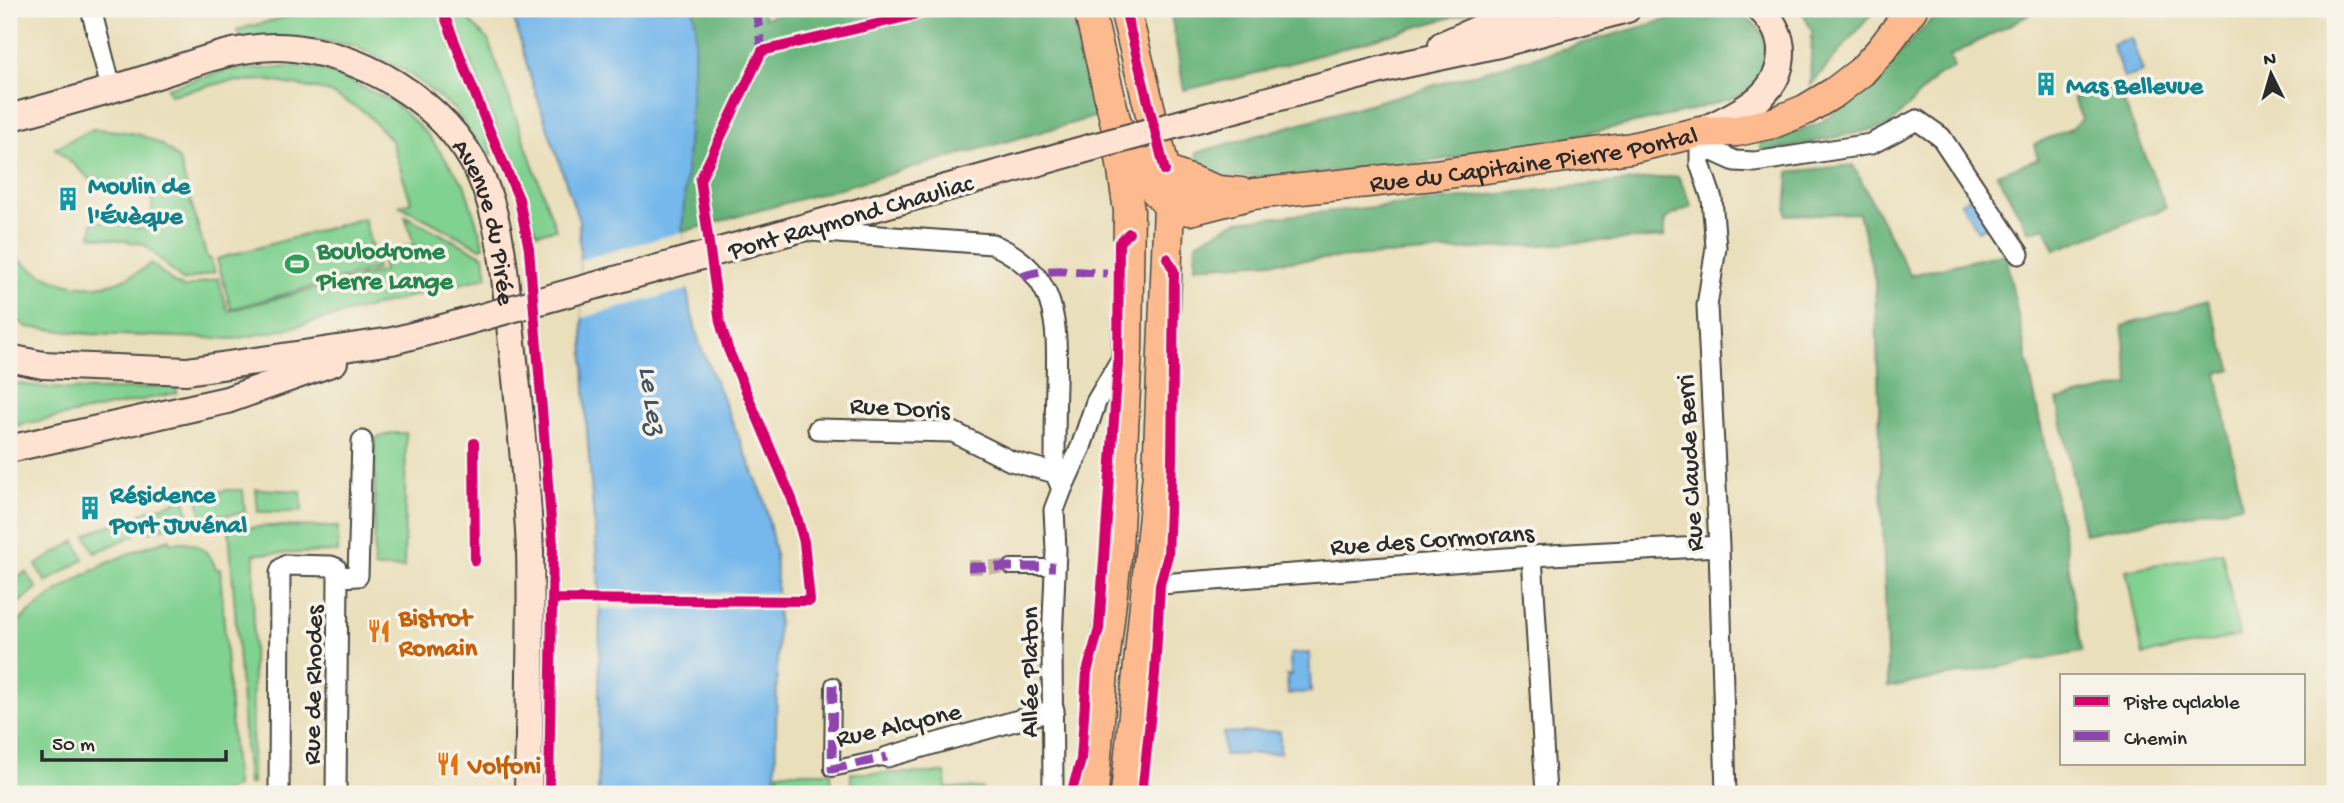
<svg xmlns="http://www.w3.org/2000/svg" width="2344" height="803" font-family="'Gochi Hand',sans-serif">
  <rect width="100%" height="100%" fill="#f7f3e8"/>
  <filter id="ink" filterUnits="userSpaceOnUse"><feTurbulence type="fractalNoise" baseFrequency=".0143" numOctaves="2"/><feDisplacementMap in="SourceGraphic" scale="14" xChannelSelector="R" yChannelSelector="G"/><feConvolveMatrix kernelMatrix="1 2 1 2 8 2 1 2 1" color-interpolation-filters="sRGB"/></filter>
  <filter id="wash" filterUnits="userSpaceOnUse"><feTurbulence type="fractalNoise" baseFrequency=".00686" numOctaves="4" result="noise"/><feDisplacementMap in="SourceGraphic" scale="28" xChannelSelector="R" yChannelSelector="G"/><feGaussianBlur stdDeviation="1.57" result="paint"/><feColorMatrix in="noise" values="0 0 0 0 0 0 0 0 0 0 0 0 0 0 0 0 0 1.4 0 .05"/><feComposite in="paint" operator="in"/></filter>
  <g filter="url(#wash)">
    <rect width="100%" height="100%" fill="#eadfbb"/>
    <path fill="#81d191" stroke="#567e5e" stroke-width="2" d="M316,9H429L437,11L493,154L484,155L454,109L406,71L355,46L299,37L242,43L237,30Z
      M451,9H458L488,40L556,229L538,233L535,228Z
      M296,67L323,69L392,101L426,133L464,184L484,246L481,248L400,206L411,202L391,140L366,113L327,91L265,80L226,82L170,95L167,88L227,70Z
      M93,129C127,131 156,133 179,160L207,258H210L215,272L183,281L144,244L91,236L93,221L149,230L153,199L132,194V190L112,186L110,188L98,186L55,148Z
      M405,216L484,256L487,277L277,331L234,339L89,334L27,327L9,314V251C50,289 103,301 151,263L174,283L184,288L218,278L228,311L384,271L380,254L414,244Z
      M364,218L377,269L231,309L217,259Z
      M9,382C66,393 120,392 177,384V393L9,427Z
      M391,433H406L404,568H374L375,439Z
      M256,489L301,491L302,512H258Z
      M227,490H243L245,513L202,517L197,496Z
      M185,499L190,521L147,532L140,513Z
      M128,517L135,535L95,553L86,535Z
      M272,526L338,527V552L254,554L252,784H248L229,529Z
      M170,539L171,543C192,539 209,548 216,569H220L236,787L218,794H9V630C56,587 109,557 170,539Z
      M75,541L84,559L46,582L36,565Z
      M2222,552L2239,636L2143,655L2126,570Z
      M26,572L37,588L9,611V584Z
      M778,772H831V793H778Z
      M851,773H945L946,788H982V794H851Z"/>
    <path fill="#68b37b" stroke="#4a6f53" stroke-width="2" d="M693,9H763L764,18L799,9H1069L1098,116L682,232L696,26Z
      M1170,9H1480L1249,75L1184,90Z
      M1704,9C1738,12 1753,13 1769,45L1758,82L1742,95L1686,112L1518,148L1408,165L1278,176L1203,178L1196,153Z
      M1801,9H1876L1810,86L1812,31Z
      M1941,9H2040L1950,56L1954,68L1937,76L1889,126L1762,153L1760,142L1819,124L1874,81Z
      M2117,85L2166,208L2055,250L2045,227L2029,232L1997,174L2038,159L2034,144L2071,129L2082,119L2073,98Z
      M1853,165L1910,275L2005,253L2065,543L2082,652L1888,687L1875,280L1859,213L1786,215L1789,172Z
      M1678,176L1692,206L1665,219L1664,237L1195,267L1196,243L1237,221Z
      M2208,301L2232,370L2217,373L2242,505L2084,534L2057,400L2130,385L2122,326Z"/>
    <path fill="#76b8eb" stroke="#50728b" stroke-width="2" d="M511,9H693L696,26L682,232L689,303L699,342L764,498L775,552L778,607L775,794H598L600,600L586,418L579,221L531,79Z
      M2131,38L2143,72L2124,78L2112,44Z
      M1974,195L1991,223L1978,231L1961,203Z
      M1309,653L1311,692L1288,694L1287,675H1291L1290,654Z
      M1280,731V753L1224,755L1223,733Z"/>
    <path fill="#eadfbb" d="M682,232L689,289L582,318L580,260Z
      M778,593V607L600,609L599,594Z"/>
  </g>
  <g filter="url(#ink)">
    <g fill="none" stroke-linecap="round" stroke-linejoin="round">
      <path stroke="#c4bb9e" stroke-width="14" stroke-dasharray="14 7" stroke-linecap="butt" d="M968,567H1011"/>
      <g stroke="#484641" stroke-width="18">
        <path id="pedestrian" d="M1011,567H1055
          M833,685L832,769L887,757"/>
      </g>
      <g stroke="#484641" stroke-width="23">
        <path id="minor" d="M91,9L111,88
          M1700,132V164L1712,199L1716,247L1707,306L1719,546L1726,794
          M1700,132L1715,152L1735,161L1755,162L1871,144L1917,120L1941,137L2019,254
          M810,231L992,244C1058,272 1058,323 1056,385C1055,415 1055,444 1055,473L1062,489L1054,510L1056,550L1052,642L1053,794
          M818,429L953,432L1011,461L1055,473
          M1062,489L1081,447L1096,402L1123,356
          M1532,556L1546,794
          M338,577L358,576L362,441
          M1148,585L1532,556L1719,546
          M887,757L1054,710
          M279,794L280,573L282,568L287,565L331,566L336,568L338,577L336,794"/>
      </g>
      <g stroke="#484641" stroke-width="30">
        <g id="secondary">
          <path d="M1442,45L1483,27L1545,9"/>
          <path id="s1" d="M9,118C55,105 102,93 148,78C197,63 242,42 294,48C375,58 457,111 486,189C504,238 506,292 512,343C520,412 527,482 530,551C532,632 529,713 528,794"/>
          <path d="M1186,122L1392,67L1499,44L1627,9"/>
          <path d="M1700,132C1735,114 1781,98 1781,52C1781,34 1773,21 1760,9"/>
          <path d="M795,230L1093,147"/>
          <path d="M9,358L43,365L187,371L392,341L450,326"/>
          <path d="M9,449L227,400L334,362"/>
        </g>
      </g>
      <g stroke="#484641" stroke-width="33">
        <g id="primary">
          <path d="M1089,9L1116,124L1129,211L1127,349L1117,549L1103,671L1093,794"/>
          <path d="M1125,9L1165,171L1169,206L1158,474L1126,794"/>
          <path id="s2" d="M1116,124L1155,190L1169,206L1190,210L1253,194L1434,175L1631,148L1700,132L1737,131L1773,123L1805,110L1835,92L1861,72L1882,49L1912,9"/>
          <path d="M1165,171L1218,191L1241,193"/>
        </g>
      </g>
      <use href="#pedestrian" stroke="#fff" stroke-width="14"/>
      <use href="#minor" stroke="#fff" stroke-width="19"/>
      <use href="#secondary" stroke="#fee3d2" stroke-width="26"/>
      <use href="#primary" stroke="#fcba8e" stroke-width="30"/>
      <g stroke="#484641" stroke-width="30" stroke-linecap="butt">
        <path id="secondary-bridge" d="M1093,147L1186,122
          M450,326L795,230"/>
      </g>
      <use href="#secondary-bridge" stroke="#fee3d2" stroke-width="26"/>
      <path stroke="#8e44ad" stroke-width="9" stroke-dasharray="18 9" stroke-linecap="butt" d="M756,9L762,51L766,49
        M1022,277C1049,266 1078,273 1107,273
        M968,567H1055
        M833,685L832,769L887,757"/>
      <g stroke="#f7f3e8" stroke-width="15">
        <path id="cycleway" d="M442,9L485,120L519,199L529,249L553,545L549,794
          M1125,9L1165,171
          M762,51L910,16L929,9
          M474,443L475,561
          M552,599L810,601L804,542L792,499L728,349L720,322L700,180L762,51
          M1071,794L1081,760L1087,672L1099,629L1118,364L1119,243L1129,233
          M1142,794L1155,674L1160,584L1168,555L1172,461L1174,271L1167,258"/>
      </g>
      <use href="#cycleway" stroke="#d6006c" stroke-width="10"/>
    </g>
  </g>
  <defs>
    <g id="building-bare" transform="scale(1.89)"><path d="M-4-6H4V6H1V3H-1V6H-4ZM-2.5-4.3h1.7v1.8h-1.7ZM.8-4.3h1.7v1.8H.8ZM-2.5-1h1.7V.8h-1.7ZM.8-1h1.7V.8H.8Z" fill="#0f9aa8" stroke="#f7f3e8" stroke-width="2.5" paint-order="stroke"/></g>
    <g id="stadium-bare" transform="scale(1.89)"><path d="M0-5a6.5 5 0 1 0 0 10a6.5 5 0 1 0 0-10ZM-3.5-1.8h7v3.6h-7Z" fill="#2e9e5b" stroke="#f7f3e8" stroke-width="2.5" paint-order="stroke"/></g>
    <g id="restaurant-bare" transform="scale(1.89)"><path d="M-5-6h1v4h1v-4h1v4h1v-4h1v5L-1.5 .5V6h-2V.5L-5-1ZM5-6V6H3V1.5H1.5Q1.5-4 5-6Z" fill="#e8710a" stroke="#f7f3e8" stroke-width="2.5" paint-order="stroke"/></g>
  </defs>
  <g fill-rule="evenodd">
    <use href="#building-bare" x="2046" y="84"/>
    <use href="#building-bare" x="68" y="199"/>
    <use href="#stadium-bare" x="297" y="264"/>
    <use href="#building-bare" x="90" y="508"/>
    <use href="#restaurant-bare" x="379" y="631"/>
    <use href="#restaurant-bare" x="448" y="764"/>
  </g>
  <g text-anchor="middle" stroke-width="7" stroke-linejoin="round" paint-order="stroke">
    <g font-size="26" font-weight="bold" fill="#0d838f" stroke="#f7f3e8" text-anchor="start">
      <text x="2066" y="93">Mas Bellevue</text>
      <text x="88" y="193">Moulin de<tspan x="88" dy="30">l'Évèque</tspan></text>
      <text x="110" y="502">Résidence<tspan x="110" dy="30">Port Juvénal</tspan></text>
    </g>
    <g font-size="26" fill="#2b2b2b" stroke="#f7f3e8">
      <text dy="9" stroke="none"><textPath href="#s2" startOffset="467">Rue du Capitaine Pierre Pontal</textPath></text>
      <text transform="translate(850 215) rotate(-16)" y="9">Pont Raymond Chauliac</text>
      <text dy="9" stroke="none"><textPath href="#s1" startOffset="576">Avenue du Pirée</textPath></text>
      <text transform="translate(900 406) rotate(3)" y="9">Rue Doris</text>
      <text transform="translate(1688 463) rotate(-93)" y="9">Rue Claude Berri</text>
      <text transform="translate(1432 538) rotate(-4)" y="9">Rue des Cormorans</text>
      <text transform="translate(1028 672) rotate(-90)" y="9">Allée Platon</text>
      <text transform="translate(311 685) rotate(-89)" y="9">Rue de Rhodes</text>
      <text transform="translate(898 723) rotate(-13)" y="9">Rue Alcyone</text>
    </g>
    <g font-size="26" font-weight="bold" fill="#27864d" stroke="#f7f3e8" text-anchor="start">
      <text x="317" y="258">Boulodrome<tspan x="317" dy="30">Pierre Lange</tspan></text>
    </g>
    <g font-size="26" font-weight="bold" fill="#c56008" stroke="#f7f3e8" text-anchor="start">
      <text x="399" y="625">Bistrot<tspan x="399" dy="30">Romain</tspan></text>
      <text x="468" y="773">Volfoni</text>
    </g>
    <g font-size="28" font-style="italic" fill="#425565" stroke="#f7f3e8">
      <text transform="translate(655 400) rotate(82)" y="10">Le Lez</text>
    </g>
  </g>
  <rect width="2344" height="803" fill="none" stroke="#f7f3e8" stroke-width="35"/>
  <rect x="2060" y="674" width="245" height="91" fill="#f7f3e8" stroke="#a5a39c" stroke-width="2"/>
  <rect x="2074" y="696" width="35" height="10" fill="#d6006c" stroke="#a5a39c" stroke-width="2"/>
  <text x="2124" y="708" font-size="21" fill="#2b2b2b">Piste cyclable</text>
  <rect x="2074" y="731" width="35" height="10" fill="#8e44ad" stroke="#a5a39c" stroke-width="2"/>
  <text x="2124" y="744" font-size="21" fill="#2b2b2b">Chemin</text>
  <g transform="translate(2271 74) rotate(355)" stroke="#f7f3e8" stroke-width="5" paint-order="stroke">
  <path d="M0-5L12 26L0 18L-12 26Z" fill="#2b2b2b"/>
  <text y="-10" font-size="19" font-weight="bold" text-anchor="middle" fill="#2b2b2b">N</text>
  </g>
  <path d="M42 750v10h184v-10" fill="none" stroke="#2b2b2b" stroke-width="3.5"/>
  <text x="52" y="750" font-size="21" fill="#2b2b2b" stroke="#f7f3e8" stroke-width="5" paint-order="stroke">50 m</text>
</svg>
